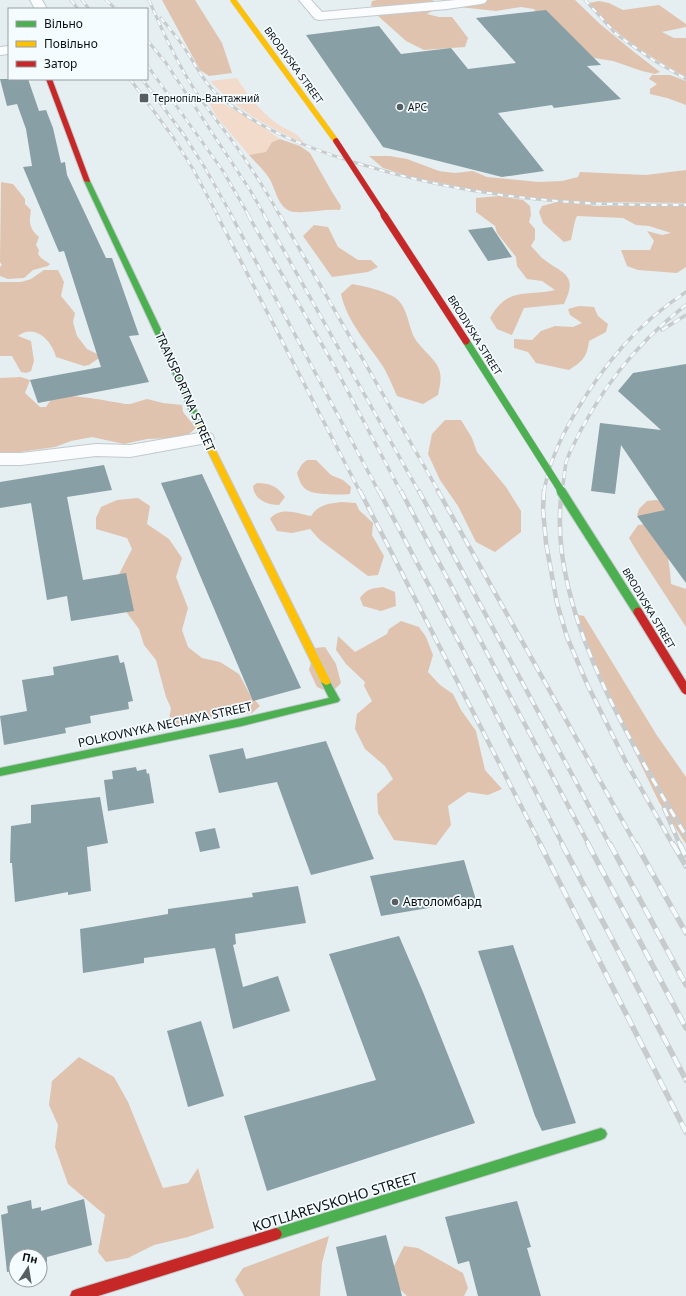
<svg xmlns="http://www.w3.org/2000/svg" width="686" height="1296" font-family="'Noto Sans',sans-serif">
  <rect width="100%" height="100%" fill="#e5eef1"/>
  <path fill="#f2dbca" d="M237,78C249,97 258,109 276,123C287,131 295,130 304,143C265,126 239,111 210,81Z
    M203,91L216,97L220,102L253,120L280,139L272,142L267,152L249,155L216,116Z"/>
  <path fill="#e0c3ae" d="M162,0H195L222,43L232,73L209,76L200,70Z
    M377,0H432L437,2L434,10L427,14L439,17H452L468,38L465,47L424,50L406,41L377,15L378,8L371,6L372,1Z
    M451,0H575L600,24L634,52L660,72L655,74L642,71L613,61L594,58L545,13L535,11L534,9L521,7L496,11L459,7L450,3Z
    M599,1L609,3L623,10L659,5L686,24V27L662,32L674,38H686V77C650,57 615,36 589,3Z
    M652,75H670L686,81V105L667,98L650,94V89L657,84L649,79Z
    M280,139L300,146L310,153L332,192L341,206L340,210C325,209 309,213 294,212C278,210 276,189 269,178C264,170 255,162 249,155L266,152L272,142Z
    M369,156H390L407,159L439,171L455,173L473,171L487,177L538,182L562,181L578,177L580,172L646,175L686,170V203L586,202L515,198L411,177L383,168Z
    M1,182L13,184L25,199V204L31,210C29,222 29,229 39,237L36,245L39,250L38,254L41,258L50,264L48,266L33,270L24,278L8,279L0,276V267L2,265L0,262Z
    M499,196L523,200L530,206L531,215L529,222L535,229V239L531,246C535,250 538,254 542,258C562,274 579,273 564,304L524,308L512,335L497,329L490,318C508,286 525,297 555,290L542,281L527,279L517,266L516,257L497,233L495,226L476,212V198Z
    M561,201L597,206L686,205V267L677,273L638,270L627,266L621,250H650L654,241L647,231L662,235L671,233L649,226L636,225L623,218L577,216L575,221L571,240L564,242L543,223L539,212L542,206Z
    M314,225L328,227L338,247L358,260H371L378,267L368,272L332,277L303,236Z
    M44,270H58L64,282L61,296L75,313L73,322L77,336L87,349L99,355V358L89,365L84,366L56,357C52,340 34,323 18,336L31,341L34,361L31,371L26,373L21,372L12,356H0V282H21L31,279Z
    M352,284C364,286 390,292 398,300C408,310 408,325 414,337C420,348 431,355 437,365C443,375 440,385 438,395L423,404L397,396C393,387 389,377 384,368C369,345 347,322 341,294Z
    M579,306L594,307L598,316L608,324L606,332L589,341C587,357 583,361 569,370L536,363L528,352L514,348V339L532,340L541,331L555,326L573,327L582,323L570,315L568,309Z
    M21,377L30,380L25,393L40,407H46C48,404 51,399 54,398C64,392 112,402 125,404H130L147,399L163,403L182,405L183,412L196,428L189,434L172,438L147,439L124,444L92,437L71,441L55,447L6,454L0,453V378Z
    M445,420H461L472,438L477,452L506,487L521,511V532L495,552L476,542L458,506L440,480L428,454L432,434Z
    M307,460H316L331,475L343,480L351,487L350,494C342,495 317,495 309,491C301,488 299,479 297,473L302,464Z
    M257,483C270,483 277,486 285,497L279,505C267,505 254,500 253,486Z
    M138,498L150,506L147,524L169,539L182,558L176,577L188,608L182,630L188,647L202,658L220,662L239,674L249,693L260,706L252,713L216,717L181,725H168L171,708L166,697L156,660L144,645L139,629L124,609L117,578L132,549L127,538L96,529V518L101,507L117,500Z
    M656,500L667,502L668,510L645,519L637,515L639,509L647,501Z
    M342,502L356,503L359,510L373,523L372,535L384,556L378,575L368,576L320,540L310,529L292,533L277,531L270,519C279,506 298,513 311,516C319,504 328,504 342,502Z
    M660,523C665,543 670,562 671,584L686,589V627L636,550L629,538L638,525Z
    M383,587L395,592L396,606L381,611L363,606L360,598C366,589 373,588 383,587Z
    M573,614L584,616L656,734L686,777V844L659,802L610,701Z
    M401,621L419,627L426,637L433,655L428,672L440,685L453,694L461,710L476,731L485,770L502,789L488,795L468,792L448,806L451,825L436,845L394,840L378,813L377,794L393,779L385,766L365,749L355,729L357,714L372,701L364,686L365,682L346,664L336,650L338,636L355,652L387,634L389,629Z
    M325,647L336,664L341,683L331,693L317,687L309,670L315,648Z
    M79,1057L114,1077L128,1102L163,1188L188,1183L198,1168L214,1228L188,1237L154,1245L128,1258L106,1262L98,1252L105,1215L68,1184L55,1147L58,1125L49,1105L52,1081Z
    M329,1236L322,1263L320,1296H244L235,1280L243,1268Z
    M404,1246L418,1248L463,1273L468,1288L464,1296H407L388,1278Z"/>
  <path fill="#889fa5" d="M546,10L601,65L587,66L621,99L554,108L552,105L498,113L544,171L502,177L383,147L306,35L379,26L401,54L451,48L468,69L516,63L476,18Z
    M0,79H28L39,111L46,110L53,128L61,163L65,162L67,175L106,258H112L139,335L129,336L149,382L38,403L30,380L101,367L64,251L59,252L23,167L32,166L26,129L17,104L7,106Z
    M492,227L512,257L488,261L468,230Z
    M686,364V583L637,516L665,510L621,445L615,494L591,491L600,423L661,430L618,391L633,373Z
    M104,465L112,490L67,497L83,580L126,573L134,611L71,621L67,596L47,600L31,503L0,508V482Z
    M202,474L301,688L253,701L161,483Z
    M118,655L120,663L124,662L133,701L128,702L129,709L90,716L91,723L65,728L66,733L4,745L0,716L27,711L22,680L54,675L53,667Z
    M326,741L374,859L311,875L277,782L219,793L209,755L243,748L246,759Z
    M136,767L137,771L146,769L147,774L149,773L154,803L108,811L104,780L113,779L112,771Z
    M100,797L108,843L87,847L91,891L68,895V892L15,902L12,863H10L11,826L31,823V805Z
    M215,828L220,848L200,852L195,832Z
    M464,860L476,900L381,916L370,876Z
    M298,886L306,923L235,934L236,944L233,945L243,987L278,976L290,1011L233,1029L215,948L144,958V963L83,973L80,929L168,914V909L253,897L252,893Z
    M399,936L423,992L475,1123L267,1191L244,1116L376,1080L329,954Z
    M513,945L576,1123L542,1131L535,1116L478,951Z
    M201,1021L224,1096L188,1107L167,1031Z
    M84,1199L92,1245L47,1257V1262L40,1264V1256H16V1270L7,1272L1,1215L8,1213L7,1206L31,1200L32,1209L41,1207V1211Z
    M517,1201L531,1247L527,1248L541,1296H478L469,1261L458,1264L445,1217Z
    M386,1235L402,1296H347L336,1247Z"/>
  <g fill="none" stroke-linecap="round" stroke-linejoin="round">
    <g stroke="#c3cace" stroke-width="2">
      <path id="street" d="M30,0H42L47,9H35Z
        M299,0H311L322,12L456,0H487L485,3L481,4L447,9L319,20L315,19Z
        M9,46V54L0,55V47Z
        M205,432L212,434L214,438L212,442L130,457L96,456L21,465H0V453H21L96,444L130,445Z"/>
    </g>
    <g stroke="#c3cace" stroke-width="2">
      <path id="fast" d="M85,180L90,181L166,340L203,425L202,427H199L195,425L158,340L84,181Z
        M326,679L329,680L340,700L338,702L242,726L0,776V768L242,718L329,698L321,682Z
        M601,1128L605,1130L607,1134L605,1138L601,1140L276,1240L272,1238L270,1234L272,1230L276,1228Z"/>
    </g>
    <g stroke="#c3cace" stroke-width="2">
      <path id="slow" d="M196,423H199L203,425L331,682L329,684L326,685L321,682L195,425Z"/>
    </g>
    <g stroke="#c3cace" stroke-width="2">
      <path id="jam" d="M46,79H52L90,181L89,182L84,181Z
        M276,1228L280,1230L282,1234L280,1238L276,1240L98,1296H70L72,1291L77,1289Z"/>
    </g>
    <use href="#street" fill="#fbfcfd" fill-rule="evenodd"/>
    <use href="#fast" fill="#4caf50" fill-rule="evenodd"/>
    <use href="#slow" fill="#ffc107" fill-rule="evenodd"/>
    <use href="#jam" fill="#c62828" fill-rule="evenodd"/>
    <g stroke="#c8cbcc" stroke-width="3">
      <path id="rail-far3" d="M71,0L78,9
        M82,0L89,9
        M106,0L116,9
        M149,0C163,33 178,65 198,95C210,113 224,129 236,146C252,169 267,192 280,216
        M585,0L616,34L653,60L686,79
        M161,18C169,28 178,38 185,49C196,65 204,83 218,95C257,128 305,147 353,162C466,197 568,206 686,205
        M147,40L166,63L250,190L265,216
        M147,65L223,171L249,216
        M130,79L173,137L193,169L218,216
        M142,79L184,135L205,168L232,216"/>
    </g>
    <g stroke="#c8cbcc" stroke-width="3.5">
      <path id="rail-far2" d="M217,215L360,492
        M231,215L379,492
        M248,215L336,369L401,492
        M264,215L419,492
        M280,215L439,492
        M662,330L686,315
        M544,492C548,465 560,439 574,415C603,365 637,324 686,292
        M562,492L566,462L570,452C598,392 634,345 686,305"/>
    </g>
    <g stroke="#c8cbcc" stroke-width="4.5">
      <path id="rail-far1" d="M360,491L541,845
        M379,491L461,646L563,845
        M401,491L589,845
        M419,491L610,845
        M438,491L636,845
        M544,491L543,509L546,543L557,603L567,637L588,686L626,762L673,845
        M562,491C545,604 630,741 686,836
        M664,808L680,845"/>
    </g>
    <g stroke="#c8cbcc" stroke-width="5.5">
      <path id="rail" d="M540,844L686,1132
        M562,844L686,1080
        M588,844L686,1028
        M610,844L686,985
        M636,844L686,933
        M673,844L686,866
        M680,844L685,855"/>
    </g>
    <use href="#rail-far3" stroke="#f5fcff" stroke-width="2" stroke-dasharray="5.5" stroke-linecap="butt"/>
    <use href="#rail-far2" stroke="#f5fcff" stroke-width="2.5" stroke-dasharray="7" stroke-linecap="butt"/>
    <use href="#rail-far1" stroke="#f5fcff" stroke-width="3" stroke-dasharray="9" stroke-linecap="butt"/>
    <use href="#rail" stroke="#f5fcff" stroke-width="4" stroke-dasharray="12" stroke-linecap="butt"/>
    <g stroke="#c3cace" stroke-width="8" stroke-linecap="butt">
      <path id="fast-bridge-far1" d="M466,341L562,492"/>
    </g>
    <g stroke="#c3cace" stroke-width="11" stroke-linecap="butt">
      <path id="fast-bridge" d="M561,491L638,612"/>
    </g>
    <g stroke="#c3cace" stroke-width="6" stroke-linecap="butt">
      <path id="slow-bridge" d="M233,0L336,141"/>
    </g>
    <g stroke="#c3cace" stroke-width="6" stroke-linecap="butt">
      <path id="jam-bridge-far2" d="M336,141L385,216"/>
    </g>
    <g stroke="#c3cace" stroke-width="8" stroke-linecap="butt">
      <path id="jam-bridge-far1" d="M384,215L466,341"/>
    </g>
    <g stroke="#c3cace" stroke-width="11" stroke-linecap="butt">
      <path id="jam-bridge" d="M638,612L686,690"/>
    </g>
    <use href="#fast-bridge-far1" stroke="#4caf50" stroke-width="7"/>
    <use href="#fast-bridge" stroke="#4caf50" stroke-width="9"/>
    <use href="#slow-bridge" stroke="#ffc107" stroke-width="5.5"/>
    <use href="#jam-bridge-far2" stroke="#c62828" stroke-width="5.5"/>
    <use href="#jam-bridge-far1" stroke="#c62828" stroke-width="7"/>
    <use href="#jam-bridge" stroke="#c62828" stroke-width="9"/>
  </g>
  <g fill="#575e61" stroke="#f5fcff" stroke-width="1.5">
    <rect x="139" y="93" width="10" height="10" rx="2"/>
    <circle cx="400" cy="107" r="4"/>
    <circle cx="395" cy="902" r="4"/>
  </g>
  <g text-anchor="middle" stroke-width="3.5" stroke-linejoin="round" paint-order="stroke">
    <g font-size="10" fill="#0b1113" stroke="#f5fcff">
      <text transform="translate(294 65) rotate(54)" y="4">BRODIVSKA STREET</text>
      <text transform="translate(475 335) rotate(58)" y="4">BRODIVSKA STREET</text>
      <text transform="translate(649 608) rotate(59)" y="4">BRODIVSKA STREET</text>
    </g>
    <g font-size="10" fill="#0b1113" stroke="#f5fcff" text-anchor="start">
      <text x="153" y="102">Тернопіль-Вантажний</text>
      <text x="408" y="111">АРС</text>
    </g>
    <g font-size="12" fill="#0b1113" stroke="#f5fcff">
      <text transform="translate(185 392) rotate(66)" y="4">TRANSPORTNA STREET</text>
      <text transform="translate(165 725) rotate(-12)" y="4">POLKOVNYKA NECHAYA STREET</text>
    </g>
    <g font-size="12" fill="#0b1113" stroke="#f5fcff" text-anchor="start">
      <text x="403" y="906">Автоломбард</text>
    </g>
    <g font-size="14" fill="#0b1113" stroke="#f5fcff">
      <text transform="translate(335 1202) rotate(-17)" y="5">KOTLIAREVSKOHO STREET</text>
    </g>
  </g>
  <rect x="8" y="8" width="140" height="72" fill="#f5fcff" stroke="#979ea1"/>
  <rect x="16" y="21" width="20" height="6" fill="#4caf50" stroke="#979ea1"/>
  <text x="44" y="28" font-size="12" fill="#0b1113">Вільно</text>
  <rect x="16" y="41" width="20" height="6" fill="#ffc107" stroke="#979ea1"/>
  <text x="44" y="48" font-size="12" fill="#0b1113">Повільно</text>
  <rect x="16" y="61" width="20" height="6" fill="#c62828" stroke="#979ea1"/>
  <text x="44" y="68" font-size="12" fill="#0b1113">Затор</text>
  <g transform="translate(28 1268) rotate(12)"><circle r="19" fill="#f5fcff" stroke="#979ea1"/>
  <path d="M0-3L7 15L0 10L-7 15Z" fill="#575e61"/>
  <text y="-6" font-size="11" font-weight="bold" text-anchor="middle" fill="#0b1113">Пн</text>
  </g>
</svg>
